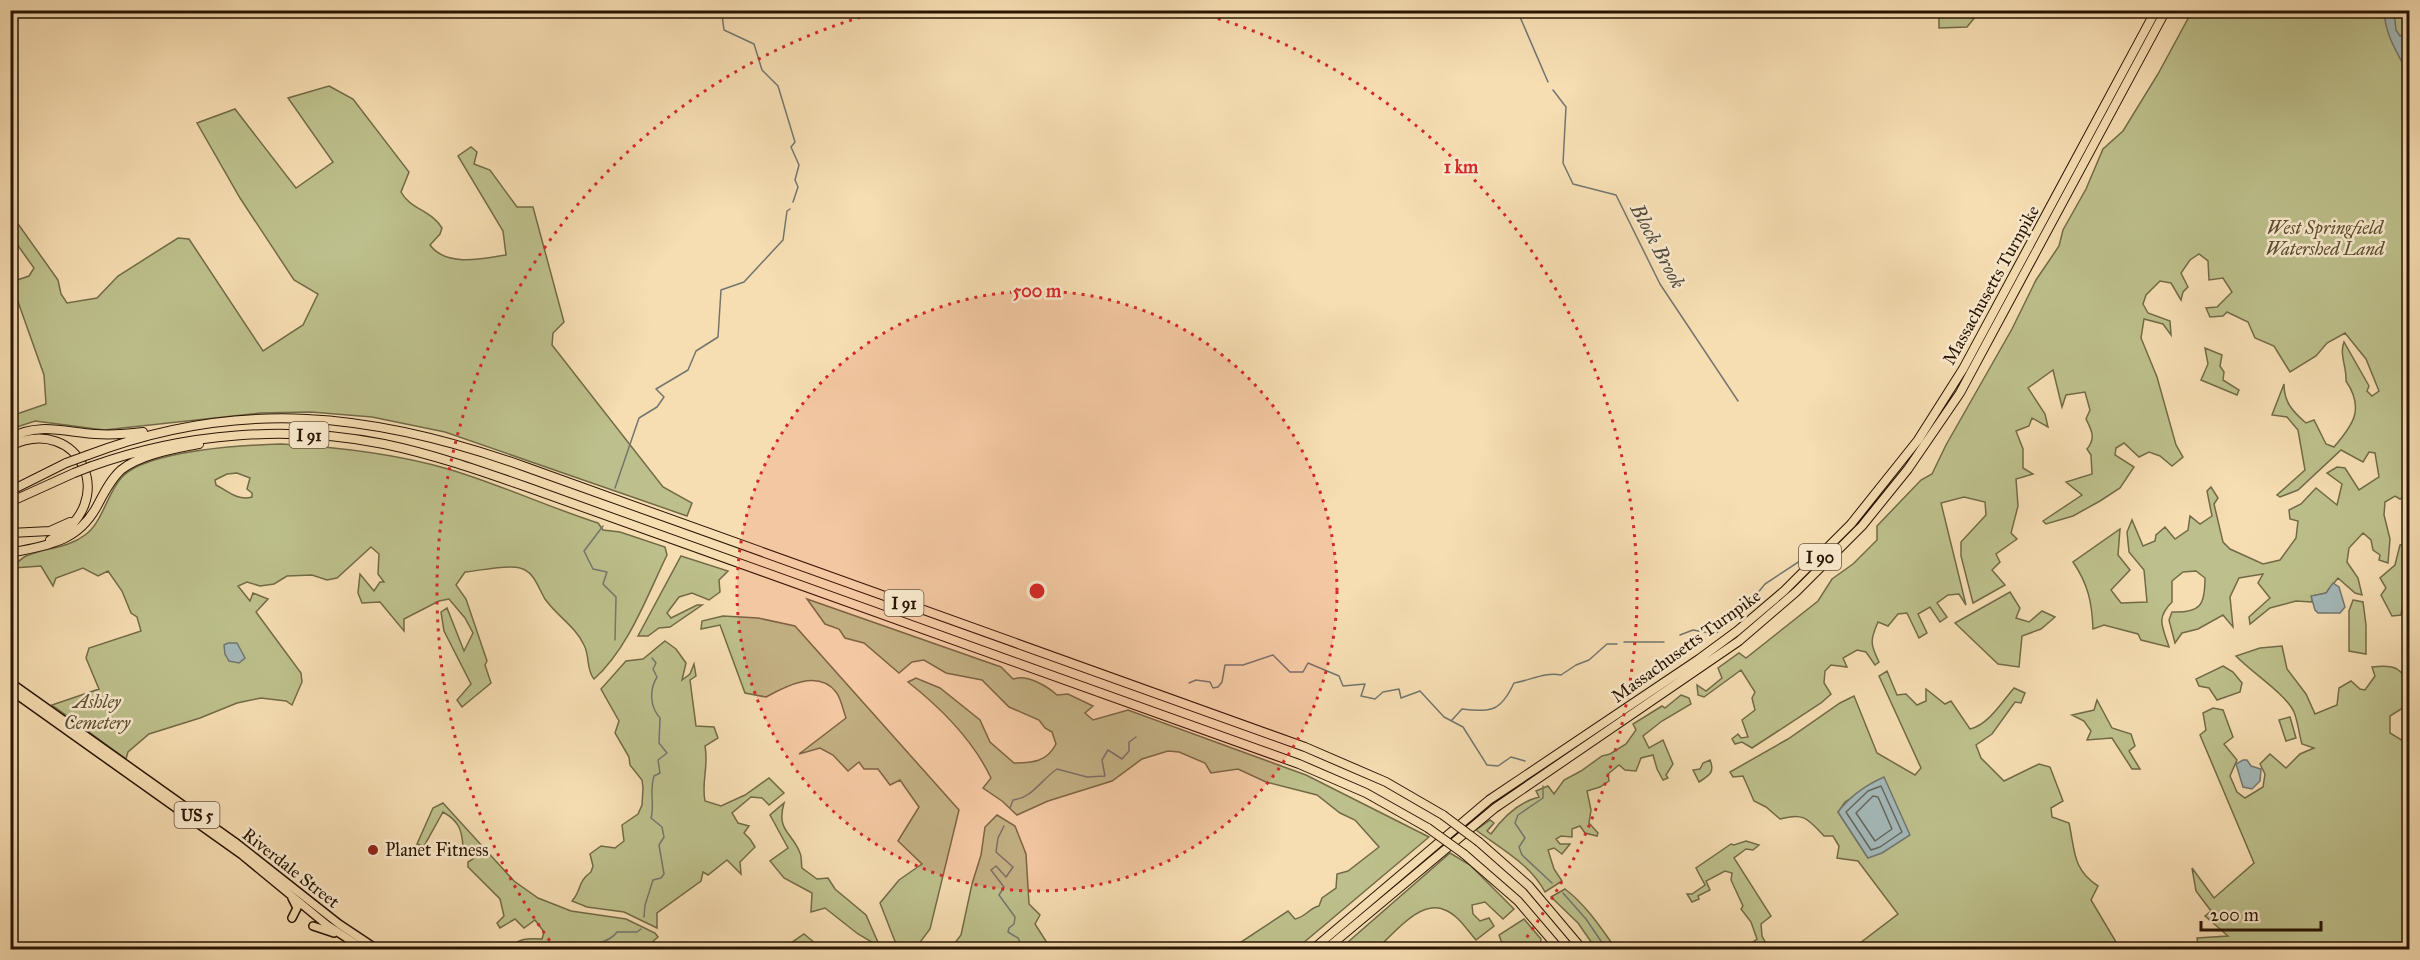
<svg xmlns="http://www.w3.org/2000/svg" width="2420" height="960" font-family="'IM FELL Great Primer',serif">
  <rect width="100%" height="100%" fill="#f6ddb2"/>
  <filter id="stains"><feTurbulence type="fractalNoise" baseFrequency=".00333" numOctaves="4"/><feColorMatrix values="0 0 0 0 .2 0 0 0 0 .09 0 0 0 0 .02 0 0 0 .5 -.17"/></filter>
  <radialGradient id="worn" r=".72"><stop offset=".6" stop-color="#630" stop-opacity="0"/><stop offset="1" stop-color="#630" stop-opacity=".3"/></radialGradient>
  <path fill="#bdc08c" stroke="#726a47" stroke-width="1.5" fill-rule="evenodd" d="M1939,11V10L1980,11L1967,27L1939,28Z
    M2188,11H2409V493L2400,499L2395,496L2385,502L2384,515L2390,539L2388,563L2379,560L2380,555L2373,550L2371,540L2363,533L2349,548L2347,562L2358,578L2362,595L2355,593L2338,578L2326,593L2312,596V602L2296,601L2270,608L2250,624L2249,617L2270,598L2258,583L2263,574L2239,578L2230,597L2233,627L2223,615L2198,629L2182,633L2175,643L2169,620L2172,612C2201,613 2205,605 2205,578L2196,571L2183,572L2172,581V602C2155,619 2163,627 2169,647L2141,640L2138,634L2104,625L2093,629C2092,602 2088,584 2073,562L2120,529L2118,555L2130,570L2111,590L2121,603L2147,602L2144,570L2129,552L2127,532L2132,520L2143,546L2155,541L2156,535L2165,527L2175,539L2188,530L2190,516L2200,524L2212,516L2207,491L2211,487L2218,498L2214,504L2223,542L2230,549L2263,564L2280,560L2296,538L2298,521L2290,519L2289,510L2301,504L2316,488L2337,505L2342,484L2327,473L2337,467L2345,468L2359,490L2379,477L2375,453L2369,452L2363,462L2341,450L2298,490L2280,497L2277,495L2305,470L2298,430L2287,417L2272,415L2284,384C2284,402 2292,411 2306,423L2314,420L2326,444L2334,447C2353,425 2365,409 2346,381C2347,368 2339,354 2344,342L2369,386L2367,391L2372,396L2379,391L2366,359L2345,333L2327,343L2316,356L2290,372L2274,346L2255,338L2248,322L2227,312L2223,316L2210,317L2206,308L2217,307L2232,292L2223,278L2209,280L2208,261L2199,254L2190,260L2181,273L2188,287L2183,292L2181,300L2171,283L2160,281L2146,295L2143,304L2148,313L2170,321L2171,335L2163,324L2144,319L2141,338L2157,377L2176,445L2183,457L2172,466L2160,456L2149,452L2139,457L2124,443L2116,448L2115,455L2134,467L2120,488L2100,501L2073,516L2046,524L2043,521L2082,495L2066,482L2092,474L2091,455L2087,449C2096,438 2092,431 2086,419L2090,410L2085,392L2066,395L2062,407L2053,370L2028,388L2045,414L2048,427L2032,418L2029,426L2016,431L2023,449V468L2033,474L2016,479L2018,506L2011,533L2017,539L1996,554L2000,562L1992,570L2005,585L1973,603L1961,556V542L1986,515L1985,502L1964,497L1941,503L1966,605L1959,594L1948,595L1937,603L1947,617L1940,622L1930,607L1918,614L1927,633L1919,638L1907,613L1898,614L1888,626L1878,622C1870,640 1870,644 1879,662L1875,665L1866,652L1857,650L1843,658L1847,667L1831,665L1825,671L1824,683L1831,694L1821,703L1752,748L1742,742L1735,744L1732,739L1738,734L1741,738L1748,737L1742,720L1755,710L1752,698L1755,692L1741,670L1704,697L1698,695L1697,685L1706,691L1722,678L1718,668L1739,653L1746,658L1818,601L1832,579L1853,564L1877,540V526L1921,480L1932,474L1946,445L2012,329L2036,280L2059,246L2063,230L2086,189L2103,149L2123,131L2158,74L2191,13Z
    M329,86L353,99L409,172L401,192C410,209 431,210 442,228L440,234L430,245C446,267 482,259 506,255L503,231L458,156L471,147L477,152L474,164L490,170L517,207H533L564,322L553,333L552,345L663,487L692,503L687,516L445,432L372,417L311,412L260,413L104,430L35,421L11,429V416L46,404L44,375L11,282L29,276L34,268L11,236V214L58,280L61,294L67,303L97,298L118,276L178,238L189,239L263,351L303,325L318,294L294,280L240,198L197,123L235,109L296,188L333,162L288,98Z
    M2205,348L2222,355L2220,366L2224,372L2223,380L2239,390L2237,395L2201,380L2208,364Z
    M281,444C338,447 393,453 448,469C499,484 548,507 598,523L603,530L620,532L665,547L667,555C647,596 628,649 594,679C586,670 590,656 584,645C575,626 557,616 545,599C538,588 535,572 520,568C507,564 479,571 465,572L456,585L466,599L487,661L485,665L491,683L462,707L457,700L471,684L444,631L441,612L447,608L464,651L473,633L465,618L449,599L439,601L404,619V631L380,602L362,603L358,593L360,574L374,591L380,582H384L378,574L379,554L371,547L337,578L327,580L312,575L287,576L274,584L260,586L247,582L238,586L250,601L253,593L268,599L256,612L301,673L302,682L292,705L286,701L261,698L237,703L200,718L149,734L128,752L126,759L52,705L99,689L86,658L89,648L141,631L137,617L131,613L122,591L108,571L98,576L83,568L56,578L53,586L41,566L12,568C16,564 20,559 26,556C46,547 67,549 85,535C103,522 107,493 122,477C147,450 245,445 281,444ZM237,473L250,478L247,489L252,493V497C237,501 228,491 216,485L215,480L227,474Z
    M2409,544V596L2403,604L2401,615L2392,616L2381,595L2386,588L2380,578L2395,565L2400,545Z
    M681,556L728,571L719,580L720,592L709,600L692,593L679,597L667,613L671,618L697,605H702L670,627L659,628L648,636H638Z
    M2010,592L2020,608L2016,618L2029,622L2042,611L2055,617L2041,629L2022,636L2019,667L1998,664L1955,623Z
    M807,599L1001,667L1013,679C1027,674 1047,686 1057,695L1068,694L1093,706L1085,713L1093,720L1128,710L1306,775L1429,837L1296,949H1234L1235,946L1288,911L1295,919C1306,917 1309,908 1319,906L1322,898L1336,888L1337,874L1348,871L1379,847L1355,820L1340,813L1317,795L1266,782L1238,769L1211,773L1205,763L1179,752L1168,751L1142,759L1112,781L1048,801L1017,815L1002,801L983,788L991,778C973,740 941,708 908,682L916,678L940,688L980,720L990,742L1014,763C1032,763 1047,762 1056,744L1052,732L1045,728L1039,720L1009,707L982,680L946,673L924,660L912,662L899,673L864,643L845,638L839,629L825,624Z
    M2353,600L2363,602L2366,625V654L2349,651V611Z
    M723,616L758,618L795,626L959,810L930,929L915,949H898L880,903L899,880L922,864L898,841L919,807L900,780L890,785L878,769H864L859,762L848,771L833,755L820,748L799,754L846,718C843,710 841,698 836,692C818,669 786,686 766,697L745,693L720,625L701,629L702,621Z
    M665,641L676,649L686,663L682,680L690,674L694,664L696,676L690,680L696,726L714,727L718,738L705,746C709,767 701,782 705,801L721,806L745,795L769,778L784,793L769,805L762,798L751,797L732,813L738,823L749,826L744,833L750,839L755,847L740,862L741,874L727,860L708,875L703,872L701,881L657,913V928L624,912L587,907L572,901C582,890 577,882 591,872L593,866L590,854L601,846L615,848L624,841L622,825L638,814L642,805L643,788L642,780L630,765L629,757L615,733L619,721L601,689L626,661L643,659Z
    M2282,646L2287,669L2306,694L2315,714L2337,705L2339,688L2351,681L2360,689L2365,690L2375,676L2372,667C2380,666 2390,665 2397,669C2403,673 2403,676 2409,678V704L2390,716V733L2405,742L2409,751V949L2233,950L2231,945L2198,944L2197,938L2228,936L2205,916L2211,911L2196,891L2192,868L2214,898L2254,863L2200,735L2206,730L2203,713L2213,708L2223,710L2233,737L2224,744L2237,760L2230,776L2237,792L2245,798L2263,787L2265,774L2260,764L2270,754L2286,768L2300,754L2314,748L2302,744C2299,734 2298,722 2294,712C2286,694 2251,672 2236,656L2260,648Z
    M2223,666L2233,672L2242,683L2240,692L2217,700L2209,688L2199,686L2196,679Z
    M1887,671L1897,695L1906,694L1917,705L1926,701V689L1945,704L1951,701L1970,729C1988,725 2002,702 2014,688L2025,693L2021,703L2015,702L1992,734L1976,745L1981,758L2004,781L2039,764L2050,767L2063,801L2051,808L2052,817L2069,823C2075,850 2072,869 2098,886L2091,900L2119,947L2115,950L1862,949L1860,943L1898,914L1858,861L1837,858L1839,846L1833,836H1824C1808,819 1804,812 1780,819L1766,807L1754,801L1743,776L1733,777L1730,772L1788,739L1840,703L1854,696L1877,753L1915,775L1921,768L1879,676ZM1859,793L1868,858L1838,812L1845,802Z
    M1681,695L1689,698L1691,704L1662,721L1643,736L1649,748L1663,740L1673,764L1666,775L1668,778L1663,780L1657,769L1653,755L1641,758L1636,771L1625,770L1619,765L1608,774L1609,781L1600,787L1587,791L1591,810L1589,823L1598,833L1597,836L1585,833L1580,826L1572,829V837L1561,836L1556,839L1560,844H1570L1562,854L1554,848L1548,850L1554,869L1562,881L1545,892C1530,864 1501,849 1476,830L1490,820L1494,823L1487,831L1491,834C1503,817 1519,802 1539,797L1536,791L1548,786L1554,794L1564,780L1581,771L1602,756L1610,754L1626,744L1636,730L1633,724L1662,706L1665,708Z
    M2097,700L2112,728L2131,734L2135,746L2129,751L2140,769H2132L2112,738L2087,740L2091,731L2084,721L2072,715L2094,710Z
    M2290,717L2296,738L2286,741L2279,720Z
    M1710,760C1715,772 1710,775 1699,782L1693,770L1700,769L1703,763Z
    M443,803L514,881L538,898L571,911L626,919L655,933L658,937L644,949C629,941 629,941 613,949H508C520,938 526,938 542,939L544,932L535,920L524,928L515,919L500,928L497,923L504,916L500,899L468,867V862L473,859L471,853L463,847C462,830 459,821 443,812L424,846L417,844L433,808Z
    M784,803C776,831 792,832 800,853C802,857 801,864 802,868L817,879L828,878L835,889L866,915L880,947L858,934L825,908L811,912L812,893L784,878L770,861L788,848L770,815Z
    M997,815L1015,826L1026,854L1029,904L1040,915L1035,924L1051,949L951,948L961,935L972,884L981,855L985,827Z
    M1746,841L1759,845L1753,850L1746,849L1734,858L1771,916L1761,924L1762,936L1769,949H1743L1757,939L1751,922L1741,909L1743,906L1731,880L1732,873L1725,871L1706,881L1710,890L1698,896L1699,899L1692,902L1687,894H1692L1705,885L1696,868L1731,844L1734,845Z
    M1450,853L1470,865L1514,909L1503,919L1485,902L1472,905L1473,914L1480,921L1489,918L1494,926L1476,940C1467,930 1458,915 1445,910C1421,899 1395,932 1379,947L1380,949H1340Z
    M1565,889C1586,905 1601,928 1616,949H1596L1578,923L1551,897Z
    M1524,919L1541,939L1540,949H1516V947L1503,946L1499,935Z
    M804,934L822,949H791L788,945Z"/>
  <path fill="#a3b8b8" stroke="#72766f" stroke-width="1.5" d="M2384,11H2394L2396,30L2400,36L2409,31V76C2398,52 2386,39 2384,11Z
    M2333,583L2339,587L2345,607L2340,613H2318L2315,610L2311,596L2326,593Z
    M228,643H237L245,658L239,663L229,661L225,654L224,645Z
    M2243,760H2247L2251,766L2261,769L2260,781L2252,789L2243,787L2236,764Z
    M1884,777L1910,835L1882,853L1868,858L1838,812C1850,796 1866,785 1884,777Z"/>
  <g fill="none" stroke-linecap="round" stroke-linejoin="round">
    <path stroke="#66665d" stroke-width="1.5" d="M1881,786L1902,832L1880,847L1871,850L1846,812L1868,791Z
      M1873,796L1878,797L1892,829L1875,841L1856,813Z"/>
    <path stroke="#72766f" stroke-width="1.5" d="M718,10L722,15L724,30L754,44L762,70L778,86L795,142L791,147L799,165L795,180L798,187L793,202
      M1517,10L1548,82
      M1553,90L1566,107L1563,163L1573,184L1616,195L1660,284L1738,401
      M615,488L639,418L657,407L664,397L656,389L688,370L696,351L718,337L721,290L744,282L783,240L787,211L790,209
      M603,526L584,551L593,569L607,572L603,584L616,597L615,640
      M1680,635L1693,630L1715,634L1738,617L1765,584L1806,557
      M1624,642H1664
      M1189,683L1196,680L1210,682L1213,688L1218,687L1222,682L1225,665H1243L1273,655L1290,672H1303L1308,663L1339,676L1343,686L1365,684L1361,696L1375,699L1383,692L1399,689L1401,698L1420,691L1444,717L1463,727L1487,765L1498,766L1511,757L1525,761
      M1452,720L1462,709C1491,713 1501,711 1514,683C1531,680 1545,672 1561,675L1576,665L1589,660L1607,644H1617
      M1543,786V798L1518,815L1515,823L1525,838L1519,847L1522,855L1552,883
      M1010,808L1013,800C1032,798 1041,780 1057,769L1087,777L1105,776L1102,760L1108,750L1122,759L1129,751V742L1136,737
      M1004,826L998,838L996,852L1013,867L1006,877L996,866L991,870L1004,887L999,895L1015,917L1014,924L1009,928L1008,932L1018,938L1024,950
      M1563,893L1586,919L1607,950
      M644,917L645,905L653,880L661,878L664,874L659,845L664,837L662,827L651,818C655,805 649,792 654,776L660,773L658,760L667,753L659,743L660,718C650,707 649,690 657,677L653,669L656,663L652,658
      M558,950C574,948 608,946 617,932H637L641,929"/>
    <g stroke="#281402" stroke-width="10">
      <path id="primary" d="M10,682L235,842L339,924L378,950
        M10,690L242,855L327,925L365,950
        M292,898L297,908L292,918
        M313,926L334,933"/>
    </g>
    <g stroke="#281402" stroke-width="10">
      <path id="motorway" d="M10,438C37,422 66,432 95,434C111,435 127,434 143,432
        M10,446C79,412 123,504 50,540
        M88,455C240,397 374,413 523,466L1305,747L1386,782L1443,815
        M92,466C185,433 287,425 384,444C432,454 478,470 524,486L1299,764L1366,793L1428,828
        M10,491L66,463
        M10,502L74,473
        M10,533L50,531L70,522
        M10,553C47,545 76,543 96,508C103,495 110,480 121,470C141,454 175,449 199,444
        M1479,842L1529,886L1583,950
        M1464,854L1518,901L1560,950
        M1312,950L1489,800L1699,659L1737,631L1784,591L1851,524L1918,440L1963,369L2156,10
        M1325,950L1495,808L1739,641L1796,592L1862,526L1908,469L1960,393L2166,10"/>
    </g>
    <use href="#primary" stroke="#f6ddb2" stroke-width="7"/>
    <use href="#motorway" stroke="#f6ddb2" stroke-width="8"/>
    <g stroke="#281402" stroke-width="10" stroke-linecap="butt">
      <path id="motorway-bridge" d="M66,463L88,455
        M74,473L92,466
        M1443,815L1479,842
        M1428,828L1464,854"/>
    </g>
    <use href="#motorway-bridge" stroke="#f6ddb2" stroke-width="8"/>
  </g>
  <circle cx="1037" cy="591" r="300" fill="#d62828" fill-opacity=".12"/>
  <g fill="none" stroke="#d62828" stroke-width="3" stroke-dasharray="3 6">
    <circle cx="1037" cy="591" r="300"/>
    <path d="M555 948A600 600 0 0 1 882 11M1192 11A600 600 0 0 1 1519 948"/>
  </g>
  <circle fill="#8f2418" stroke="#f9e9cd" stroke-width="2" cx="373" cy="850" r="6"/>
  <g text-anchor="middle" stroke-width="5" stroke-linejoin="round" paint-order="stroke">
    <g fill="#f9e9cd" stroke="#67543f" stroke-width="1.5">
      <rect x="289.5" y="422" width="39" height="26" rx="4.5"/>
      <rect x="1799" y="544" width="42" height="26" rx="4.5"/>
      <rect x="884.5" y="590" width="39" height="26" rx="4.5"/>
      <rect x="174.5" y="802" width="45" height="26" rx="4.5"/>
    </g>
    <g font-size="16" font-weight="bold" fill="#281402">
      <text x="309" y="441">I 91</text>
      <text x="1820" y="563">I 90</text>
      <text x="904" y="609">I 91</text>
      <text x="197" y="821">US 5</text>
    </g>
    <g font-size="18" font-style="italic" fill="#5c5032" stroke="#f9e9cd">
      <text x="2325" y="234">West Springfield<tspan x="2325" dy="21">Watershed Land</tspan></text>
      <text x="97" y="708">Ashley<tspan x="97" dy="21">Cemetery</tspan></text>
    </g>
    <g font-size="18" fill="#281402" stroke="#f9e9cd">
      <text transform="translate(1991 285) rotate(-61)" y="6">Massachusetts Turnpike</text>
      <text transform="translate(1686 646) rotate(-36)" y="6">Massachusetts Turnpike</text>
      <text transform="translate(291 868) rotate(38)" y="6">Riverdale Street</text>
    </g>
    <g font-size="18" fill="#281402" stroke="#f9e9cd" text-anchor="start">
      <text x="385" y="856">Planet Fitness</text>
    </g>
    <g font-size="20" font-style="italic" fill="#534d42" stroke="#f9e9cd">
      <text transform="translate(1658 246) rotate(62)" y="7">Block Brook</text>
    </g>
  </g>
  <circle cx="1037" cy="591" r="9" fill="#d62828" stroke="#f9e9cd" stroke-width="3"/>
  <g font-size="18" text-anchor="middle" font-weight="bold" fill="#d62828" stroke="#f9e9cd" stroke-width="5" stroke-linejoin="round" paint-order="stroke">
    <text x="1461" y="173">1 km</text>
    <text x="1037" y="297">500 m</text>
  </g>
  <rect width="2420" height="960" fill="none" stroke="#f6ddb2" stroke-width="36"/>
  <rect x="12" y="12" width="2396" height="936" fill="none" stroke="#281402" stroke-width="3"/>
  <rect x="18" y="18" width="2384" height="924" fill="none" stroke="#281402" stroke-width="1.5"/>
  <path d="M2201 921v9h120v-9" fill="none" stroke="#281402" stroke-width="3"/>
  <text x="2210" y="921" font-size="18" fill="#281402" stroke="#f9e9cd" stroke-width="4.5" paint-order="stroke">200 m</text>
  <rect width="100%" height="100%" filter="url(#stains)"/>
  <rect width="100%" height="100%" fill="url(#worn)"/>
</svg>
